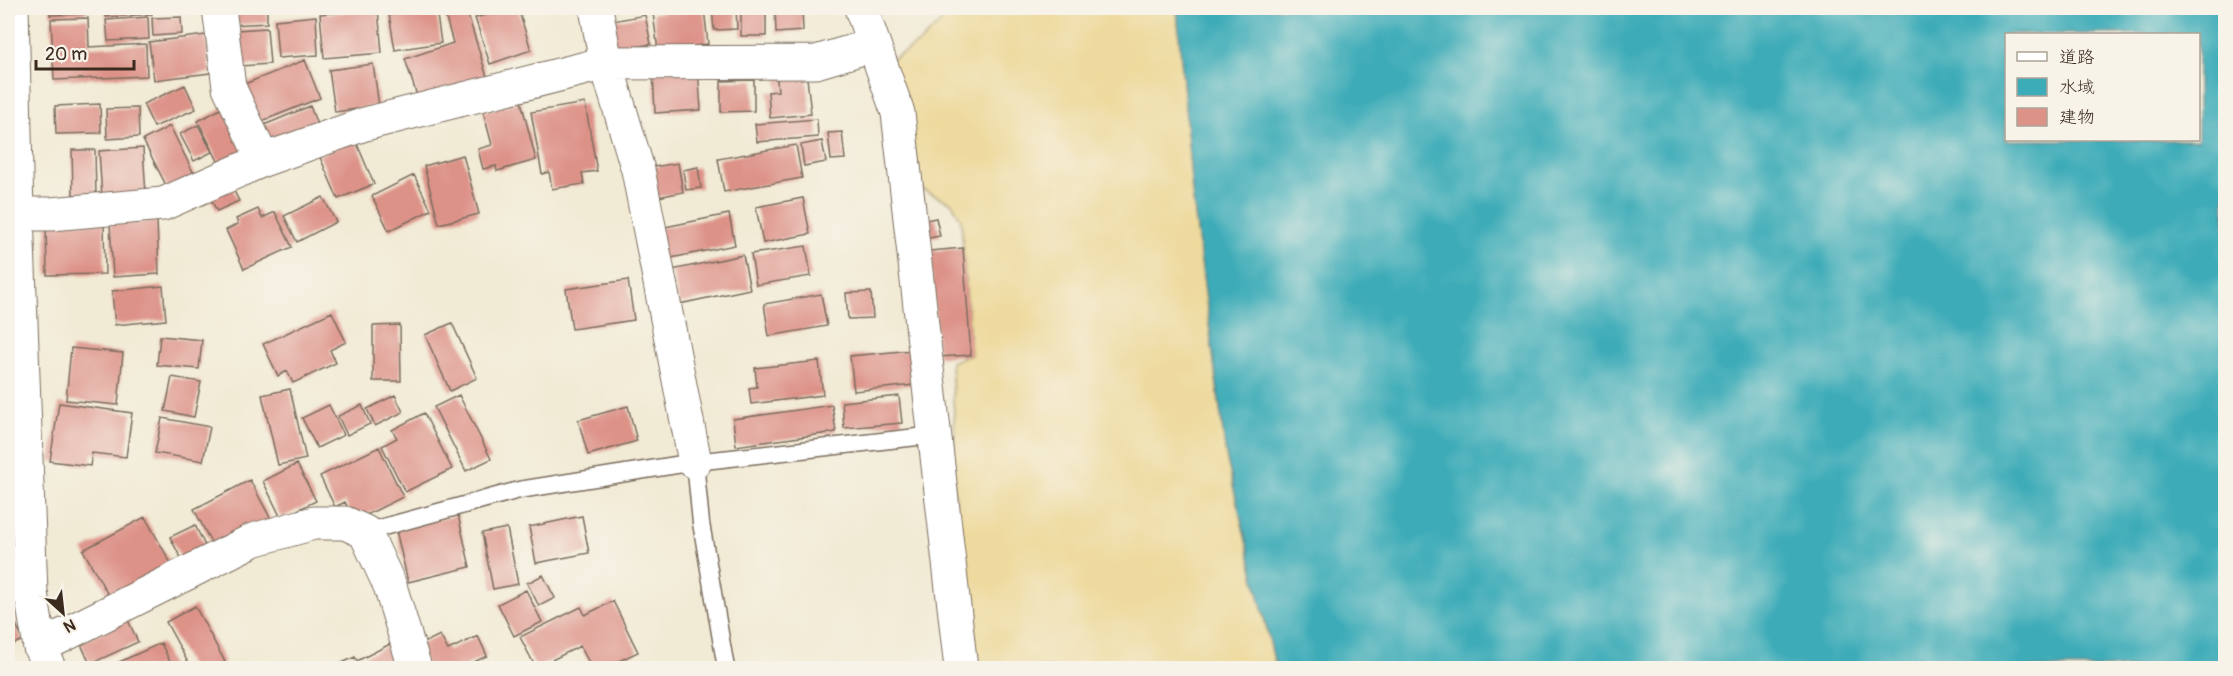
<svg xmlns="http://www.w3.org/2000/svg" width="2233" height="676" font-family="Pangolin,'Klee One',sans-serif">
  <rect width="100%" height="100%" fill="#f7f3e8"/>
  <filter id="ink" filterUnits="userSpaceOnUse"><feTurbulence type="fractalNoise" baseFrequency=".0167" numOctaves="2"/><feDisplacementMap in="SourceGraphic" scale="12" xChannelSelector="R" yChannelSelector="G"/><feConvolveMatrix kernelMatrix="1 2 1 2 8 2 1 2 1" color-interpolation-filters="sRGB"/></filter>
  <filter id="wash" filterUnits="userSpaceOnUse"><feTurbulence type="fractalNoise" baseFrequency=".008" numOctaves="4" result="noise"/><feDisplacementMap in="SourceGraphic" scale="24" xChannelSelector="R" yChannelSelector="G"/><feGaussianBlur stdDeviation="1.35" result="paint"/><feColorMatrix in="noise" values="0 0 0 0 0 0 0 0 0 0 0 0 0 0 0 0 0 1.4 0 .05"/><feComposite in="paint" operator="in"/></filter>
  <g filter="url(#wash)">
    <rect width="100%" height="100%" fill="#f1ead4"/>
    <path fill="#eeda9e" stroke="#94825e" stroke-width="1.5" d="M942,8H1177L1192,191L1226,455L1276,668H976L952,471L955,433L951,362L971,355L961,220L952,203L919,188L890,60L918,44L941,22Z"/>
    <path fill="#3cacb8" stroke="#3c6b6b" stroke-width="1.5" fill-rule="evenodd" d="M1177,8H2225V668H1276L1226,455L1192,191ZM2006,34H2198V140H2006Z"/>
    <g id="blocks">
      <path fill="#dd9288" d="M50,8H86V14L50,15Z
        M105,8H151L152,14L106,17Z
        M231,8H267V23L232,25Z
        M428,8H436L441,43L395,50L389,14Z
        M508,8H518L531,50L490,64L475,18Z
        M691,8H704L708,44L658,51L653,13Z
        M712,8H736L737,29L714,30Z
        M741,8H766V36H741Z
        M775,8H802L803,31L776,33Z
        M378,9L382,53L324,58L320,14Z
        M467,12L488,80L419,102L405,59L453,43L446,18Z
        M645,15L651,44L613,51L607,22Z
        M316,16L318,55L278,58L275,20Z
        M148,17L149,39L108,41L106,20Z
        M181,17L182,34L153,36L152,18Z
        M88,18L89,47L146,44L147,76L54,80L51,19Z
        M267,28L270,64L239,66L236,30Z
        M206,35L210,73L154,80L149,42Z
        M305,60L320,98L257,123L242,85Z
        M373,64L379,106L335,112L329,70Z
        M698,68L701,110L655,113L653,71Z
        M806,69L811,114L770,118L768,92L778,91L776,71Z
        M754,80V111L721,112V81Z
        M185,85L196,109L154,127L143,104Z
        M521,101L536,160L497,171L496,166L483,169L478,149L492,145L483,111Z
        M585,103L597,171L582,173L584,184L552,189L549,172L542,174L531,112Z
        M100,104L101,133L56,134L55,106Z
        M226,106L251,155L222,169L198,121Z
        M310,106L319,130L267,151L257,128Z
        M138,108L139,137L107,139L106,109Z
        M817,119L818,137L757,142L755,124Z
        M198,125L212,152L194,161L180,134Z
        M170,126L195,176L168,189L143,140Z
        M842,132L845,159L831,160L828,133Z
        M355,139L374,184L338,199L319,155Z
        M822,141L826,162L804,166L801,145Z
        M796,145L802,178L724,192L718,159Z
        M143,148L146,195L102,198L99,151Z
        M72,150H95L96,195H73Z
        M463,155L479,214L439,224L424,166Z
        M678,163L683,192L653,198L647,168Z
        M698,167L701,188L686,190L683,170Z
        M414,175L431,210L389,231L372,196Z
        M230,183L239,201L217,211L208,194Z
        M323,197L336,222L297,242L284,216Z
        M803,198L810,234L763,243L756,207Z
        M258,209L262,218L275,212L292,247L244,269L226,230L238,224L236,219Z
        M729,214L735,245L661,260L655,229Z
        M936,218L940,236L923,239L921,221Z
        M157,221L159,274L113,277L110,224Z
        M104,222L105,274L47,275L46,223Z
        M806,246L811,276L756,285L751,254Z
        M963,248L971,355L938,357L930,251Z
        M743,255L750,289L679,304L672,270Z
        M628,280L634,320L572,329L566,289Z
        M163,286L166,320L115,325L112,291Z
        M871,292L873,318L848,319L846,293Z
        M821,294L827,326L769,336L764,304Z
        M332,312L346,342L330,350L336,363L293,383L287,371L278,376L263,344Z
        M452,323L477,378L450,391L425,335Z
        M400,325L401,381H373V326Z
        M160,336L202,340L199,369L157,365Z
        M71,348L123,353L118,405L66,400Z
        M912,350L915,385L854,391L850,356Z
        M819,361L823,395L751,404L749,388L757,387L755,368Z
        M172,377L201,382L194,417L165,411Z
        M290,389L306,459L278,465L262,395Z
        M395,395L403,412L375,426L367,409Z
        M459,395L491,459L466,471L434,407Z
        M899,396L902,423L844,428L842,402Z
        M59,403L132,413L126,457L92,453L90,466L50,461Z
        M329,405L344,435L317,448L302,418Z
        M362,405L370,424L347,435L338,416Z
        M832,405L836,432L736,446L733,419Z
        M628,406L637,441L588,455L578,420Z
        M424,413L452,469L405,492L382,446L397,438L392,430Z
        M162,418L210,427L203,461L155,453Z
        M379,447L403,497L354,521L345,502L335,507L320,476Z
        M297,464L316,501L281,518L263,481Z
        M250,480L274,525L217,554L194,509Z
        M458,515L470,567L408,582L396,530Z
        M582,516L589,553L536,563L529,527Z
        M145,517L173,567L111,600L83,550Z
        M195,525L210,556L186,568L170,537Z
        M507,528L518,584L493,589L482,533Z
        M543,575L555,598L539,606L527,583Z
        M526,590L542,622L514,636L498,604Z
        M613,601L638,652L604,668H592L580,646L536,668L520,637L581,607L585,615Z
        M195,606L225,662L212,668H191L166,622Z
        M8,607L23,640L8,647Z
        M128,620L138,642L90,664L80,642Z
        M440,635L448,650L478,636L487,656L461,668H428L417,646Z
        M161,643L173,668H106Z
        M392,643L405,668H331L355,657L357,661Z"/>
    </g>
  </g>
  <g filter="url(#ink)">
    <use href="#blocks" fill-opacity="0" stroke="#7b6d5e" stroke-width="1.5"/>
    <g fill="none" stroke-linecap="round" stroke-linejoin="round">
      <g stroke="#7b6d5e" stroke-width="19">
        <path id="service" d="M695,462L701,523L726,668
          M365,532L519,490L695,462L935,435"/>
      </g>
      <g stroke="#7b6d5e" stroke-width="35">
        <path id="minor" d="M219,8L229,87L263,160
          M596,8L606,63L638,170L695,462
          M861,8L898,113L961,668
          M8,214H51L163,204L263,160L365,124L606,63L816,62L873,45
          M8,574L12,582L31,593
          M40,647L253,540L314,523H345L365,532L390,586L415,668"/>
      </g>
      <g stroke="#7b6d5e" stroke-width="35">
        <path id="trunk" d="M12,8L17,214L31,593L40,647L49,668"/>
      </g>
      <use href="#service" stroke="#fff" stroke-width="16"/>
      <use href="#minor" stroke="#fff" stroke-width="33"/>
      <use href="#trunk" stroke="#fff" stroke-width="33"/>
    </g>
  </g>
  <rect width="2233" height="676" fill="none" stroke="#f7f3e8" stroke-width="30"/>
  <rect x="2005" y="33" width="195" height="108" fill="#f7f3e8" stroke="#aca397" stroke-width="1.5"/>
  <rect x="2017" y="52" width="30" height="9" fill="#ffffff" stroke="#aca397" stroke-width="1.5"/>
  <text x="2059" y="63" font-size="18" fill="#3b2a1e">道路</text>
  <rect x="2017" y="78" width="30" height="18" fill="#3cacb8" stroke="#aca397" stroke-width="1.5"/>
  <text x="2059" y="93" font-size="18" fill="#3b2a1e">水域</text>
  <rect x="2017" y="108" width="30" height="18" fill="#dd9288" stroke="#aca397" stroke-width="1.5"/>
  <text x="2059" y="123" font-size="18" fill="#3b2a1e">建物</text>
  <g transform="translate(63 613) rotate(153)" stroke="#f7f3e8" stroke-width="4.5" paint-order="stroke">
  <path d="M0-4.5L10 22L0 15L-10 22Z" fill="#3b2a1e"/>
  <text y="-9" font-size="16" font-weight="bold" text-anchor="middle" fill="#3b2a1e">N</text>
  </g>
  <path d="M36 60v9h98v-9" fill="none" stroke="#3b2a1e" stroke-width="3"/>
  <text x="45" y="60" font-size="18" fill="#3b2a1e" stroke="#f7f3e8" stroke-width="4.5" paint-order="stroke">20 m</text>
</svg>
